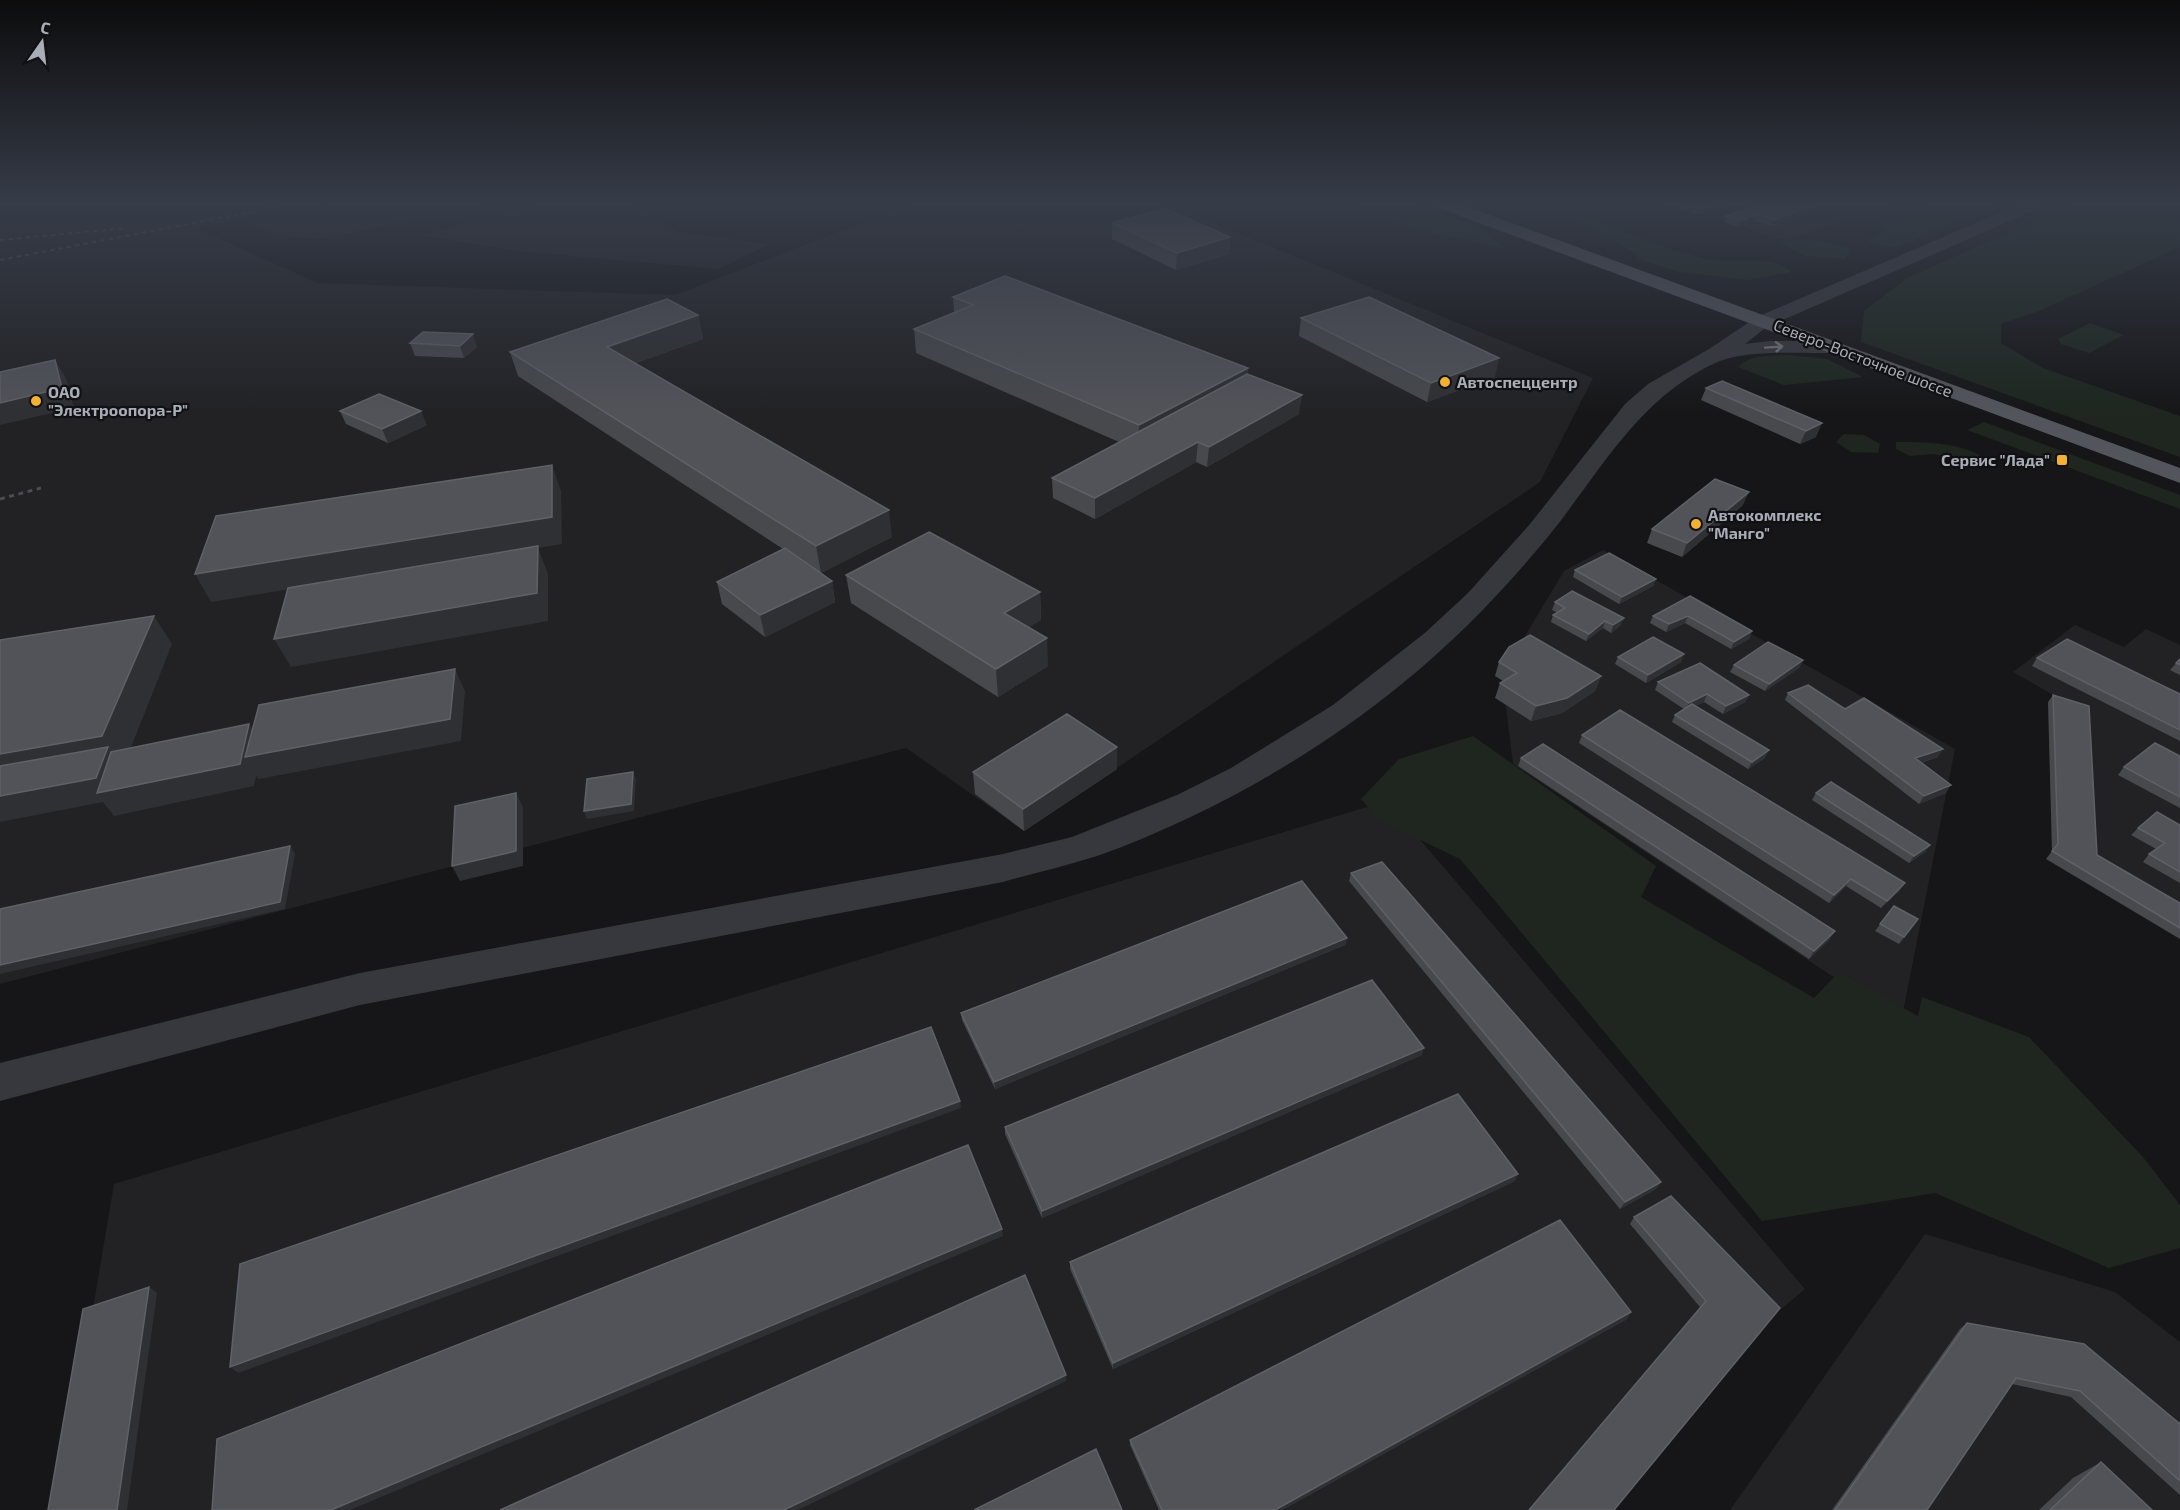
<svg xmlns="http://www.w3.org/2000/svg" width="2180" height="1510" font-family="'Exo 2',sans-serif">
  <rect width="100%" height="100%" fill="#161618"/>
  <path fill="#222225" d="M0,204H322L282,212L328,204H487L322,239L277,236L239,219L196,228L317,283L675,295L911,204H1166L1593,378L1540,482L1024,831L906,748L0,984Z
    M541,204H632L679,232L770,244L719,269L516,251L422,235Z
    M1673,204H1888L1786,241Z
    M1603,550L1955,749L1901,1022L1513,764L1502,674L1564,571Z
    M2075,625L2124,647L2146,629L2180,645V939L2052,851L2048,702L2055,696L2013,672Z
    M1387,801L1805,1289L1774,1315L1613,1510H59L114,1184Z
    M1925,1234L2115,1292L2180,1342V1510H1730Z"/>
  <path fill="#1e261f" d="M1356,204H1412L1480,227L1504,248L1408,228Z
    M1532,204C1576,204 1581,214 1619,230C1646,241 1678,253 1707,259C1735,264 1768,253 1792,272L1747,280L1679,272L1641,260L1632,251L1594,230Z
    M1918,204H1997L1895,248L1866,241L1883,231L1878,223L1923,206Z
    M2072,204H2180V247L2039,311L2001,324V343L2043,368L2180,416V457L1861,342L1864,311L1907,278Z
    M1801,239L1823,241L1851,249L1845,259L1805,256L1778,241Z
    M2090,323L2124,335L2089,353L2061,344L2058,339Z
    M1789,355L1827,359L1863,377L1784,385L1738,367C1751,354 1772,356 1789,355Z
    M1984,422L2180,495V509L1967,430Z
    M1844,434L1864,435L1880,444L1878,453L1851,452L1836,442Z
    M1896,442C1926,442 1953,442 1980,455L1978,464L1934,454L1910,456L1896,449Z
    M1473,736L1656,866L1641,897L1814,998L1839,972L1918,1016L1922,997L2029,1037L2143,1157L2180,1205V1248L2109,1268L1935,1193L1762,1221L1460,859L1379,820L1361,799L1399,759Z"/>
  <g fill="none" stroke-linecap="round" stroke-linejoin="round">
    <path fill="#37383d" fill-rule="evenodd" d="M2020,204H2042L2040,208L1771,325H1757L1754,321L1757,317Z"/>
    <path fill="#37383d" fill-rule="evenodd" d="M1764,315L1771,317L1774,321L1745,344L1770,341H1832L1839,343L1843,347L1839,351L1832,353C1801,353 1748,350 1720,361C1639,395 1600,473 1547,538C1503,591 1456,640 1403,683C1312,757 1208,816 1097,856C1066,866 1034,873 1003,882L360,1005L0,1101V1063L360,973L1003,854L1072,837L1177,795L1231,768L1333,705L1426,632L1468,593L1530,524L1625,404L1648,384L1709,349L1757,317Z"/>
    <path fill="#53555c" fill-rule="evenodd" d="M1437,204H1460L2180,468V483L1439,208Z"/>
    <path stroke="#4a4c52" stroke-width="2" stroke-dasharray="4.5 4" stroke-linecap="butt" d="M0,240L127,228
      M0,260L293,204"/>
    <path stroke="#4a4c52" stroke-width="3" stroke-dasharray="5 4.5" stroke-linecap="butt" d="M0,499L41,488"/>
  </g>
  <path fill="#47494d" d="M1668,204H1733L1700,215Z
    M1758,204H1828L1772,226L1755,221L1738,227L1724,222L1726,216Z
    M1112,223L1230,237L1229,254L1176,270L1112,239Z
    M953,297L1248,368L1247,374L1299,414L1207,467L1196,462L1095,519L1053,498L1052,478L1119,442L916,353L914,329L954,312Z
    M698,315L703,339L636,363L892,537L821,573L832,581L835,602L765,637L722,604L717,582L783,549L518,376L510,352Z
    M1301,318L1495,377L1427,402L1299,336Z
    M410,343L477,347L464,358L415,356Z
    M1722,381L1816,437L1800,444L1701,400L1706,388Z
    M340,411L427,425L388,443L346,424Z
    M1743,505L1682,557L1647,543L1652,529Z
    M1575,570L1656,579L1653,586L1619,604L1573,577Z
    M846,575L1040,592L1041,620L1028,627L1048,666L998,697L851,603Z
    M1690,596L1752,631L1749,639L1731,649L1685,623L1666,632L1650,623L1653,616Z
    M1555,602L1621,625L1611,633L1603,628L1586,641L1551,622L1553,615L1558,613L1552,610Z
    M1618,657L1681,662L1646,683L1615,664Z
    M2037,658L2180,694V741L2032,666Z
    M2180,659V675L2170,670Z
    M1803,660L1799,668L1765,691L1730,672L1734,665Z
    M1499,662L1601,676L1595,691L1562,713L1531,721L1495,698L1500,683L1503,681L1495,676Z
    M1658,682L1749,695L1745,702L1723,714L1704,702L1695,706L1765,758L1748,769L1672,722L1675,715L1684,709L1655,690Z
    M1788,693L1938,757L1921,763L1946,793L1919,804L1785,700Z
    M2053,695L2097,855L2180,903V939L2046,859L2052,851L2048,702Z
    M1582,735L1900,890L1881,908L1846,886L1829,903L1579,743Z
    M1117,747V769L1024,831L975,794L973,772Z
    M2180,756V808L2118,775L2124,767Z
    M1521,758L1830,939L1809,959L1518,766Z
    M1816,793L1930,845L1925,852L1909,863L1812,800Z
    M2180,825V883L2143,862L2149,854L2156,849L2131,835L2138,828Z
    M1351,873L1661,1182L1656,1189L1620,1209L1349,881Z
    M1894,906L1918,919L1899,944L1875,931Z
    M1347,938L1345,945L995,1089L962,1020L961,1013Z
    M1422,1055L1042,1218L1005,1134V1127Z
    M1515,1181L1113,1369L1070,1269V1262Z
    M1634,1217L1780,1308L1700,1307L1630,1224Z
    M1627,1319L1282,1510H1159L1130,1445V1440Z
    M1967,1323L2178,1423L2180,1421V1495L2071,1397L2012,1384L1927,1510H1832L1960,1329Z
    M2101,1462L2152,1510H2039L2073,1478Z"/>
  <path fill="#2f3033" d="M1718,204H1733L1700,215L1702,209Z
    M1816,204H1828L1772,226L1774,220Z
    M1757,215L1755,221L1738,227L1740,221Z
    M1230,237L1229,254L1176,270L1177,253Z
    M698,315L703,339L614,371L607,347Z
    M473,334L477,347L464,358L460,346Z
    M1499,358L1495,377L1427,402L1431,383Z
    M55,360L66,378L74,408L0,425V403Z
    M1248,368L1246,393L1138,451L1139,425Z
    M1302,395L1299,414L1207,467L1209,447Z
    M421,411L427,425L388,443L382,429Z
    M1822,423L1816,437L1800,444L1806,431Z
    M1198,442L1196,462L1095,519V498Z
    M552,465L561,491L562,544L538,548L548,574V621L291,667L274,639L538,548L211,602L195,574Z
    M1749,492L1743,505L1682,557L1687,543Z
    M889,510L892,537L821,573L816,546Z
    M1656,579L1653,586L1619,604L1622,597Z
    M832,581L835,602L765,637L760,615Z
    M1040,592L1041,620L1006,642L1004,613Z
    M154,616L172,644L124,765L249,724L263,746L455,669L465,691L461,741L259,779L256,776L254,786L114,816L103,802L0,822V754Z
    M1688,616L1685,623L1666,632L1669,624Z
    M1624,618L1621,625L1611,633L1613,625Z
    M1605,621L1603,628L1586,641L1589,634Z
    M1752,631L1749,639L1731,649L1734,642Z
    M1047,638L1048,666L998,697L996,669Z
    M1684,654L1681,662L1646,683L1648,675Z
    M1803,660L1799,668L1765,691L1769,684Z
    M1601,676L1595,691L1562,713L1531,721L1536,706Z
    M1707,694L1704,702L1686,710L1689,703Z
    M1749,695L1745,702L1723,714L1726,706Z
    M1117,747V769L1024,831L1023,809Z
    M1943,749L1938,757L1910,766L1915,758Z
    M1769,750L1765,758L1748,769L1752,762Z
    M633,772L636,780L634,811L587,819L584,811Z
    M1951,785L1946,793L1919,804L1924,796Z
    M516,793L523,807V866L460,881L452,866Z
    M1930,845L1925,852L1909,863L1914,856Z
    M290,846L295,854L285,909L0,974V965Z
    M1851,879L1846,886L1829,903L1834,895Z
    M1905,883L1900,890L1881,908L1887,901Z
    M1835,931L1830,939L1809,959L1814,951Z
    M1347,938L1345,945L995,1089L994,1082Z
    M1424,1048L1422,1055L1042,1218V1211Z
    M960,1101L961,1108L238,1373L230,1367Z
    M1518,1174L1515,1181L1113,1369V1363Z
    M1661,1182L1656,1189L1620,1209L1625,1202Z
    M1002,1229L1003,1236L350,1510H331Z
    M149,1287L157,1293L127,1510H117Z
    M1631,1312L1627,1319L1282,1510H1275Z
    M1066,1375V1381L798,1510H784Z"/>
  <path fill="#525359" stroke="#5f6168" stroke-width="1.5" d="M1686,204H1718L1702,209Z
    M1758,204H1816L1774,220L1757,215L1740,221L1726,216Z
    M1164,208L1230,237L1177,253L1112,223Z
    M1005,276L1248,368L1139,425L914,329L973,305L953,297Z
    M1369,297L1499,358L1431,383L1301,318Z
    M667,299L698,315L607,347L889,510L816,546L510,352Z
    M423,332L473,334L460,346L410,343Z
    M55,360L62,388L0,403V372Z
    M1247,374L1302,395L1209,447L1198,442L1095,498L1052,478Z
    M1722,381L1822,423L1806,431L1706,388Z
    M379,394L421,411L382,429L340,411Z
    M552,465V517L195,574L216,516Z
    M1715,479L1749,492L1687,543L1652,529Z
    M929,532L1040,592L1004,613L1047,638L996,669L846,575Z
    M538,546L537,593L274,639L288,588Z
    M785,548L832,581L760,615L717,582Z
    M1609,553L1656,579L1622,597L1575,570Z
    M1572,591L1624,618L1613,625L1605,621L1589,634L1553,615L1565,608L1555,602Z
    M1690,596L1752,631L1734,642L1688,616L1669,624L1653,616Z
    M154,616L102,736L0,754V640Z
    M1530,635L1601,676L1567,698L1536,706L1500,683L1517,673L1499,662L1509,647Z
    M1653,637L1684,654L1648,675L1618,657Z
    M2067,639L2180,694V730L2037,658Z
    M1768,642L1803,660L1769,684L1734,665Z
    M2180,659V665L2176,663Z
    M1700,663L1749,695L1726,706L1707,694L1689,703L1658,682Z
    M455,669L450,719L245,757L259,705Z
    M1808,685L1845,709L1864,698L1943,749L1915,758L1951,785L1924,796L1788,693Z
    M2053,695L2089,706L2097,855L2180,903V928L2052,851L2058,844Z
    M1692,704L1769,750L1752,762L1675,715Z
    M1620,710L1905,883L1887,901L1851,879L1834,895L1582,735Z
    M1067,714L1117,747L1023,809L973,772Z
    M249,724L240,764L97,793L111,752Z
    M2155,743L2180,756V797L2124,767Z
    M1543,744L1835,931L1814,951L1521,758Z
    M108,747L96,778L0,796V766Z
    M633,772L631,804L584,811L587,779Z
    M1831,782L1930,845L1914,856L1816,793Z
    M516,793V851L452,866L455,806Z
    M2157,812L2180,825V872L2149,854L2165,843L2138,828Z
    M290,846L280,902L0,965V909Z
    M1382,862L1661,1182L1625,1202L1351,873Z
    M1302,881L1347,938L994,1082L961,1013Z
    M1894,906L1918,919L1904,937L1880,924Z
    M1372,980L1424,1048L1042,1211L1005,1127Z
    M931,1027L960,1101L230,1367L240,1264Z
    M1458,1094L1518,1174L1113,1363L1070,1262Z
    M968,1145L1002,1229L331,1510H212L217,1439Z
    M1671,1196L1780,1308L1614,1510H1529L1706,1301L1634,1217Z
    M1560,1220L1631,1312L1275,1510H1162L1130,1440Z
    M1025,1275L1066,1375L784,1510H500Z
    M149,1287L117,1510H48L83,1309Z
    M1967,1323L2084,1344L2180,1424V1481L2080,1391L2016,1378L1927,1510H1835Z
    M1096,1449L1122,1510H974Z
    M2101,1462L2152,1510H2050Z"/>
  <defs><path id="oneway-shaft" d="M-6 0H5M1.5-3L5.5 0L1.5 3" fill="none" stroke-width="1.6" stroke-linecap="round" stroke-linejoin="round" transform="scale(1.5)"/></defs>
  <use stroke="#757881" href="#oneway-shaft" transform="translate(1774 347) rotate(-4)"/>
  <linearGradient id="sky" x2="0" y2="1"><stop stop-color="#0c0c0d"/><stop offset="0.49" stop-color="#363c48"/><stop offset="1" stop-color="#363c48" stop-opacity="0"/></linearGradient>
  <rect width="2180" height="415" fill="url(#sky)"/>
  <g fill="#f2b134" stroke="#111113" stroke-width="2">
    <circle cx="1445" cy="382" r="6"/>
    <circle cx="36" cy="401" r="6"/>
    <rect x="2056" y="454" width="12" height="12" rx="3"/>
    <circle cx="1696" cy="524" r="6"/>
  </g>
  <g text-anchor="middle" stroke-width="4.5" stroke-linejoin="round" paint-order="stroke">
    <g font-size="16" fill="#a8adb8" stroke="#111113">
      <text transform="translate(1863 358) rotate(21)" y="6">Северо-Восточное шоссе</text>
    </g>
    <g font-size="16" font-weight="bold" fill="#a8adb8" stroke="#111113" text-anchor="start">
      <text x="1457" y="388">Автоспеццентр</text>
      <text x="48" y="398">ОАО<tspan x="48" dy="18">"Электроопора-Р"</tspan></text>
      <text x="2050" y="466" text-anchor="end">Сервис "Лада"</text>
      <text x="1708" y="521">Автокомплекс<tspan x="1708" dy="18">"Манго"</tspan></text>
    </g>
  </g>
  <g transform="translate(42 42) rotate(14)" stroke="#111113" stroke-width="4.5" paint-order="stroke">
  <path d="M0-4.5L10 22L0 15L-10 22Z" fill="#a8adb8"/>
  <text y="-9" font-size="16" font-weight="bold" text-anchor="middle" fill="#a8adb8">С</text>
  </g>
</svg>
